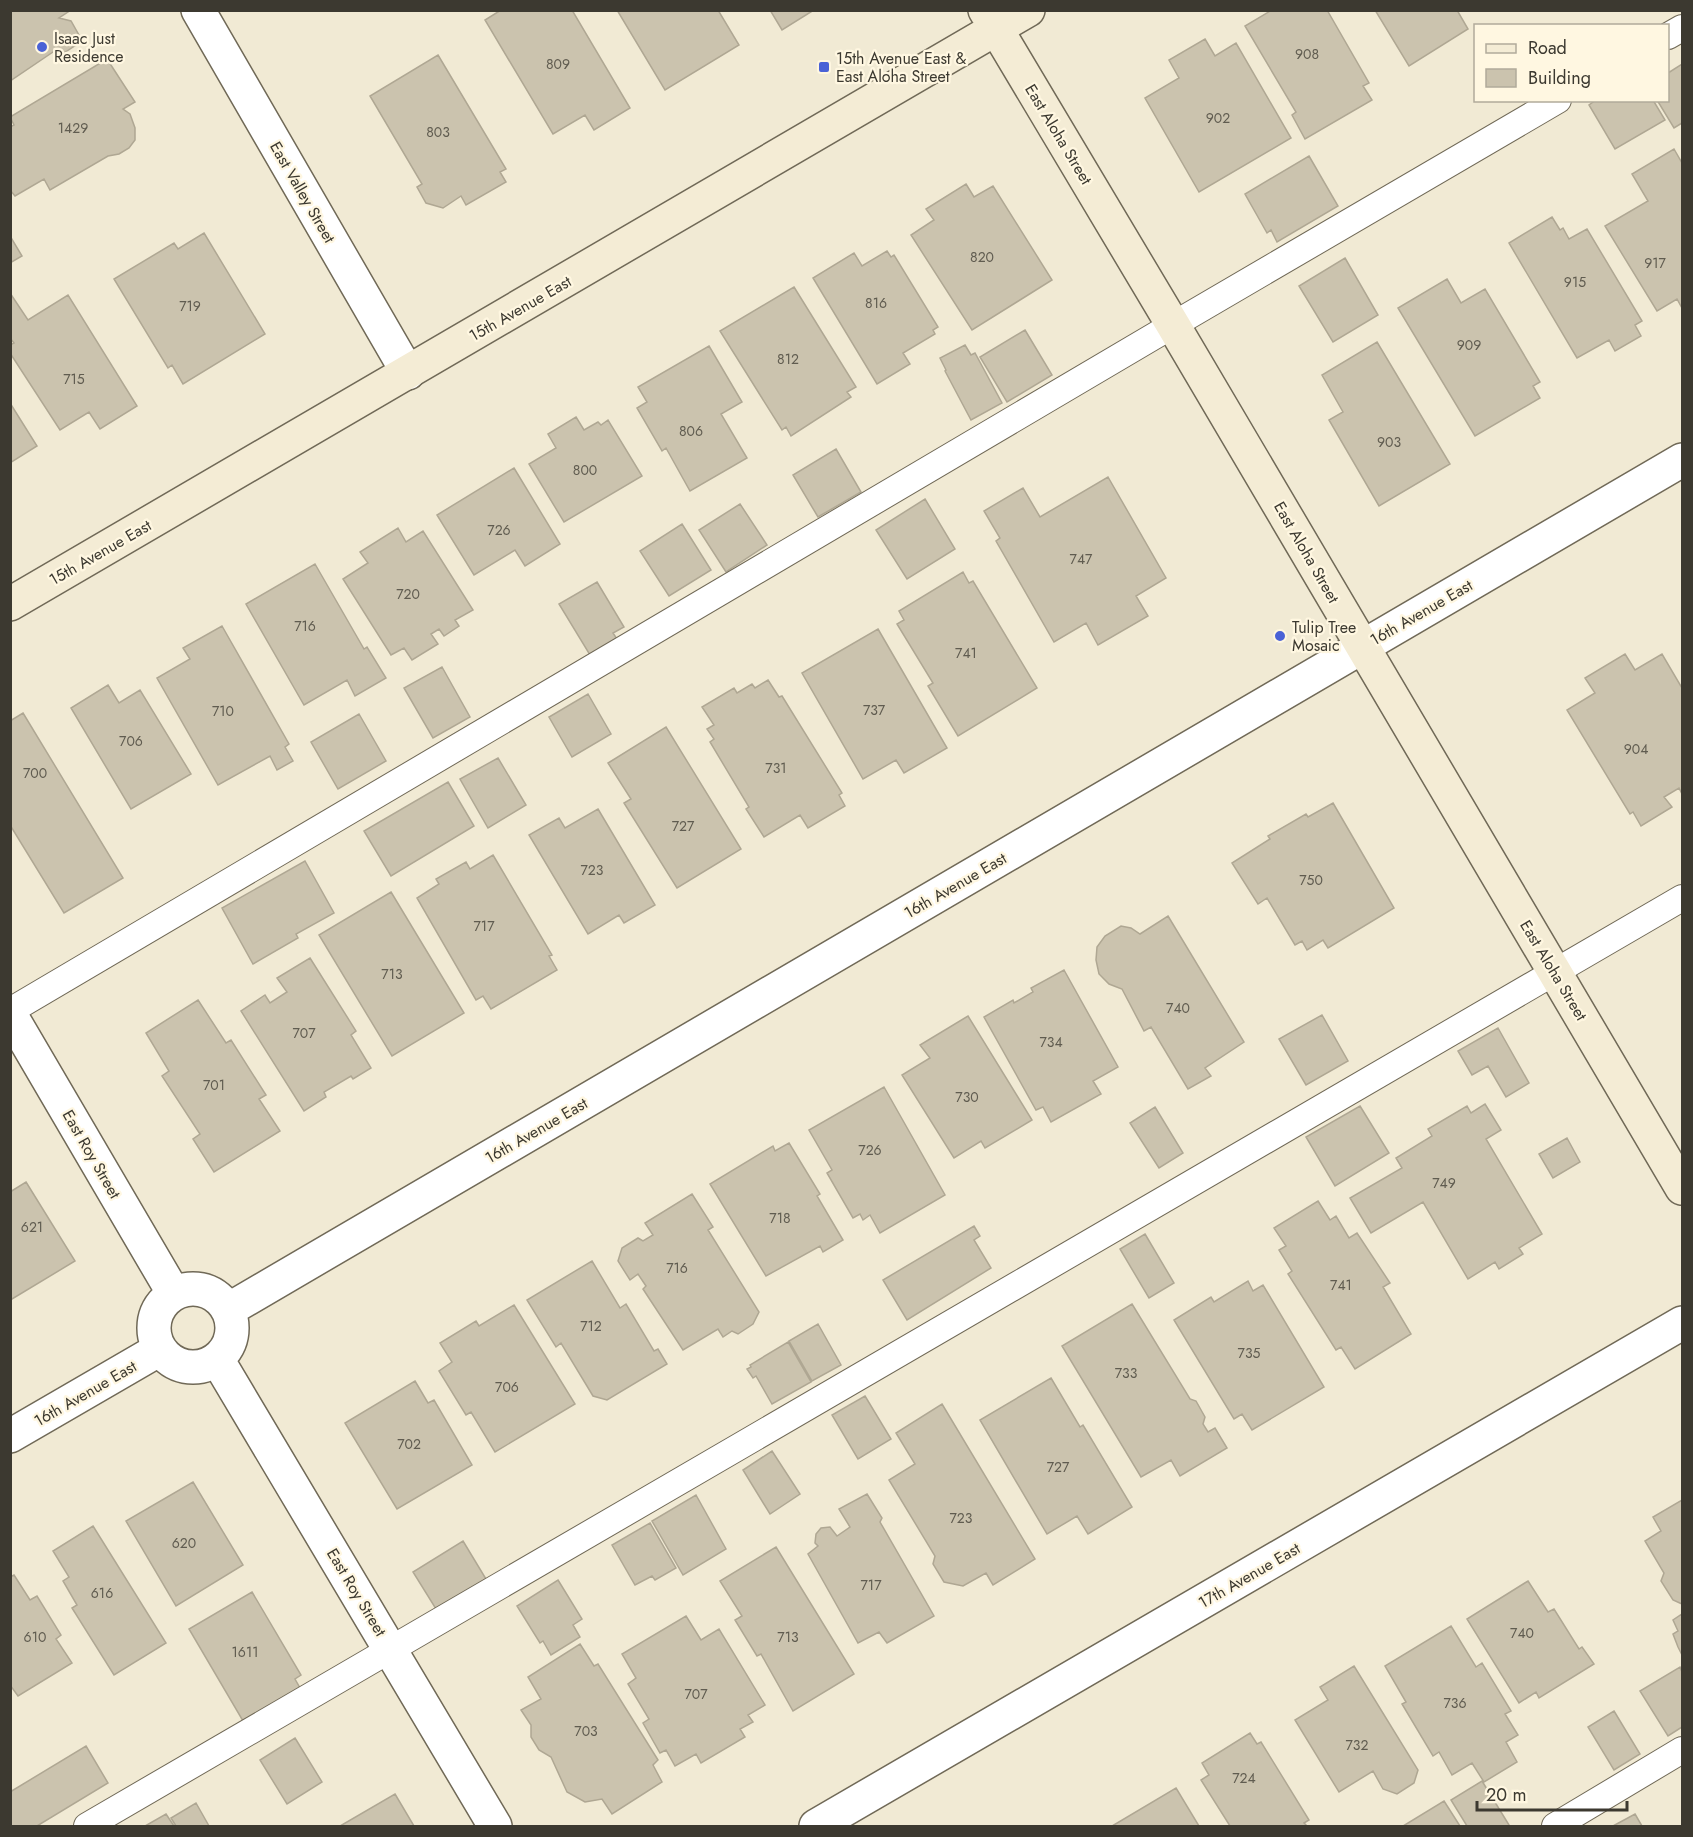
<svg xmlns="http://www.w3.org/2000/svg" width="1693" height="1837" font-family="Jost,sans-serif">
  <rect width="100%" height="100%" fill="#f1ead4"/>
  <path fill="#cbc3ae" stroke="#afa793" stroke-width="1.5" d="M10,10H71L59,18L71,21L79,35L76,45L64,53L56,50L10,81Z
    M501,10H572L630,108L594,130L585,115L553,134L485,20Z
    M617,10H718L739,45L665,90Z
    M770,10H814L782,30Z
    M1272,10H1327L1369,83L1363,86L1372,100L1305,139L1292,115L1296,112L1245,26Z
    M1375,10H1457L1468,29L1409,66Z
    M1205,39L1215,56L1236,43L1291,138L1199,192L1145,98L1179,78L1169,60Z
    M438,55L506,169L500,172L506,182L466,205L461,196L443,208L426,203L417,187L422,184L370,96Z
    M107,59L135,102L123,109L130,114L135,128V140L129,148L119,154L108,156L50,190L44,179L15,196L10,190V127L14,125L10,117Z
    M1682,64V123L1674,128L1657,100H1668V73Z
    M1596,100H1653L1665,120L1615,149L1589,105Z
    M1674,149L1682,163V308L1677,299L1657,311L1605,226L1648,201L1632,174Z
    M1309,156L1338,206L1277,242L1271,230L1267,233L1245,194Z
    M966,184L974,197L993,186L1052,280L972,330L911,235L934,220L926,209Z
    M1552,217L1560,230L1563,228L1569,239L1587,229L1642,321L1635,325L1641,336L1615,351L1609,340L1577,358L1509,243Z
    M204,233L265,334L183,384L172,365L168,368L114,279L174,243L178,249Z
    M10,236L22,256L10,263Z
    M887,251L891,257L894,255L938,327L933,330L935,334L903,353L910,364L877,384L813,278L854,253L862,266Z
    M1345,258L1378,315L1333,342L1299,286Z
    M1447,279L1461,303L1485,289L1540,382L1533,386L1540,398L1475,436L1398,308Z
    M794,287L856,387L847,392L851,397L791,436L786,427L782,430L720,331Z
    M10,293L28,320L68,295L137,406L100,429L89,412L60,430L10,353V345L14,343L10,338Z
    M1025,330L1052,375L1007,402L980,357Z
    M1377,342L1450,464L1379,506L1329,420L1343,412L1322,375Z
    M965,345L971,355L975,353L1002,403L971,420L945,371L946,370L940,358Z
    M709,346L742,402L721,414L747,458L690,491L666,448L662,451L637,408L647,402L638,387Z
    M10,403L37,446L10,463Z
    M576,417L584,430L598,422L601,425L608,420L642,476L564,522L529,464L556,448L548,434Z
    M836,449L861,492L818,517L793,475Z
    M514,468L560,544L525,566L515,550L474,575L437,515Z
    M1108,477L1166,578L1136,596L1148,616L1098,645L1086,623L1054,642L996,541L1000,538L984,511L1023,488L1040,517Z
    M925,499L955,549L907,579L876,530Z
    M740,504L767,545L726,572L699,530Z
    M682,524L711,570L669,596L640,551Z
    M398,528L406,542L423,531L473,610L455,620L459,626L444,636L439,629L431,634L438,644L412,660L404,648L391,655L343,579L368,563L360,552Z
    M315,564L364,649L367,647L386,678L355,696L347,680L304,705L246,604Z
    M963,572L969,583L973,581L1037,688L958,736L928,686L933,683L897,624L904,620L899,611Z
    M597,582L624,627L613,633L617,639L590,655L559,604Z
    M222,626L289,744L285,747L293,761L277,770L270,756L218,785L157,678L190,659L183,648Z
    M878,629L947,748L904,773L896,760L863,779L802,673Z
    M1625,654L1635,670L1662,654L1682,688V794L1679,788L1664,797L1672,807L1641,826L1633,812L1630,814L1567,710L1595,693L1585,678Z
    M442,667L470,717L433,738L404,688Z
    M768,680L779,697L782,696L842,793L839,795L845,806L808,828L800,815L764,837L746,809L749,807L710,742L714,739L707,729L714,725L702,707L734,688L737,693L752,684L755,688Z
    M108,685L119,703L140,690L191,774L131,809L71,708Z
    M588,694L611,734L572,757L549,717Z
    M23,713L123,878L64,913L10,825V721Z
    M359,714L386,761L338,789L311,742Z
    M666,727L741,849L677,888L624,803L631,799L608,763Z
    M498,758L526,805L488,828L460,779Z
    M448,782L474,826L391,876L364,831Z
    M1333,803L1394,908L1328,948L1323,940L1307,950L1302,941L1295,945L1267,898L1258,904L1232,863L1270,839L1268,836L1306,814L1308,817Z
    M598,809L655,905L624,923L619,915L588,934L529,835L559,818L565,828Z
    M493,855L552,955L549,956L557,970L491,1009L483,996L476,1000L417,898L439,884L436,879L466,862L470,869Z
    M305,861L334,913L296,934L298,938L253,964L222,908Z
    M391,892L464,1013L392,1056L319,935Z
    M1168,916L1244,1042L1205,1068L1211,1076L1188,1089L1151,1027L1144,1031L1122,989L1109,984L1099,974L1096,960L1097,947L1105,936L1121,926L1131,928L1140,934Z
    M310,958L356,1031L351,1035L371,1068L353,1079L351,1076L324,1092L326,1097L304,1111L241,1011L265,995L270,1003L287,992L277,978Z
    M1064,970L1118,1067L1093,1081L1101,1094L1051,1122L1043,1107L1036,1110L984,1017L1013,1000L1014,1003L1033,992L1031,988Z
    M198,1000L226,1043L231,1040L266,1095L259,1099L280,1131L214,1172L193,1139L200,1134L162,1076L169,1071L146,1033Z
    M1322,1015L1348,1061L1306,1085L1279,1039Z
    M968,1016L1032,1120L985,1148L981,1141L954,1158L902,1075L930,1058L920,1045Z
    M1498,1028L1529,1083L1506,1097L1488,1066L1472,1075L1458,1051Z
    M884,1087L945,1195L880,1233L870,1215L863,1220L860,1214L853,1218L827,1173L832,1170L809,1130Z
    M1485,1104L1501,1130L1486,1139L1542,1234L1519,1248L1523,1254L1499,1269L1495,1262L1468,1279L1423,1202L1371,1233L1350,1198L1402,1168L1396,1158L1432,1136L1428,1129L1467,1106L1471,1113Z
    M1360,1106L1389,1153L1335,1186L1306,1137Z
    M1155,1107L1183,1153L1159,1168L1130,1123Z
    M1567,1138L1580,1162L1553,1178L1539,1154Z
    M789,1143L820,1194L817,1196L843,1240L823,1252L820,1246L766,1276L710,1184L773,1146L775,1151Z
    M26,1182L75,1261L12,1299L10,1297V1192Z
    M692,1194L713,1227L708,1230L759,1312L753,1324L738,1334L732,1331L723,1337L718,1329L683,1350L643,1289L646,1286L638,1274L630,1280L618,1261L622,1248L638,1238L643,1241L653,1235L645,1223Z
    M1318,1201L1330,1220L1336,1216L1349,1238L1357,1233L1390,1283L1383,1287L1411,1334L1355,1369L1341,1347L1336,1350L1288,1274L1292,1271L1279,1250L1286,1246L1274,1228Z
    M974,1226L980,1236L974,1240L991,1268L907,1320L883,1280Z
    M1145,1234L1174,1283L1149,1298L1120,1249Z
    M592,1261L620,1308L626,1304L654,1351L658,1349L667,1364L607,1400L593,1396L561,1343L556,1347L527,1300Z
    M1248,1281L1253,1291L1263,1285L1324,1387L1252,1430L1242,1414L1234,1419L1174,1320L1211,1297L1214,1302Z
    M1132,1304L1190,1399L1196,1401L1205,1417L1203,1424L1208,1432L1215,1428L1227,1448L1180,1476L1171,1460L1141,1477L1062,1346Z
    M514,1305L575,1404L495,1452L471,1412L466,1415L439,1371L452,1362L440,1343L476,1321L479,1326Z
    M818,1324L841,1365L812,1381L789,1341Z
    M788,1342L811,1382L772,1404L756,1376L753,1378L747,1369L751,1367L750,1365Z
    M1051,1378L1080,1427L1083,1425L1132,1507L1088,1534L1077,1516L1047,1534L980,1420Z
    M415,1381L428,1403L434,1400L472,1465L397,1509L345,1423Z
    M865,1396L891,1439L858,1459L832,1415Z
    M942,1404L1035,1559L993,1585L986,1573L963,1586L944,1582L933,1564L935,1556L889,1480L915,1464L896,1433Z
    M772,1451L800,1494L770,1514L743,1470Z
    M193,1482L243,1565L176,1606L126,1521Z
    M867,1494L882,1518L880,1522L934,1616L887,1643L879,1632L858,1643L808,1554L818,1546L815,1543L816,1534L821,1528L830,1527L837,1536L850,1527L839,1509Z
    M696,1495L726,1549L683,1575L652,1521Z
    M1682,1500V1604L1673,1600L1661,1581L1664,1573L1645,1541L1661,1531L1653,1517Z
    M650,1523L676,1568L655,1580L652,1576L635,1585L612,1545Z
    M93,1526L166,1643L114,1675L72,1608L77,1605L63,1581L69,1577L53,1551Z
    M463,1541L486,1579L436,1609L413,1572Z
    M776,1547L854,1674L793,1711L761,1654L757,1656L735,1620L742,1616L720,1581Z
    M14,1575L30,1600L37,1596L61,1635L56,1639L72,1663L18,1696L10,1685V1577Z
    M558,1580L582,1619L573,1625L580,1637L551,1655L543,1641L540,1643L517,1606Z
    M1528,1581L1548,1612L1554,1609L1579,1649L1582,1647L1594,1664L1539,1698L1536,1692L1519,1703L1467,1619Z
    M252,1592L301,1675L295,1679L300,1688L243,1721L189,1629Z
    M1682,1614V1655L1678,1647L1673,1634L1678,1631L1673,1620Z
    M686,1616L701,1640L719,1629L765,1705L748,1715L753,1722L740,1729L745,1737L701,1763L696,1754L675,1766L666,1750L660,1753L643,1723L649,1719L628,1684L636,1678L622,1654Z
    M1451,1626L1476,1667L1482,1663L1511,1711L1505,1714L1518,1735L1506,1742L1517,1762L1484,1782L1472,1763L1452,1775L1439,1752L1433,1756L1402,1704L1406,1702L1385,1666Z
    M580,1644L594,1666L598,1664L658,1760L653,1765L662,1782L612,1814L602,1799L585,1802L567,1792L551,1757L539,1750L531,1737V1725L521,1710L541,1699L528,1677Z
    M1354,1666L1418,1770L1414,1783L1397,1794L1383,1789L1373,1771L1339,1792L1295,1720L1328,1700L1320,1687Z
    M1680,1667L1682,1672V1727L1668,1736L1640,1691Z
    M1614,1711L1640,1754L1614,1770L1588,1727Z
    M1250,1733L1257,1744L1261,1742L1309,1820L1304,1823L1307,1826H1230L1201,1780L1209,1775L1202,1763Z
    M295,1738L322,1782L287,1804L260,1760Z
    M86,1746L108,1783L37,1826H10V1792Z
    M1482,1781L1509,1825L1507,1826H1467L1451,1800Z
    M1176,1788L1199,1826H1112Z
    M395,1794L414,1826H340Z
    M1444,1801L1460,1826H1403Z
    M196,1803L209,1826H176L171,1818Z
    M166,1814L174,1826H145Z
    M1635,1814L1642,1826H1613Z"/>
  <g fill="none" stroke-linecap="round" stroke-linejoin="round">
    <g stroke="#706957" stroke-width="28">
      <path id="lane" d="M1668,36L1682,28
        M10,1011L1173,325L1558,100
        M87,1826L1682,898
        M1555,1826L1682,1750"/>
    </g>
    <g stroke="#706957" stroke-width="36">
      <path id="street" d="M198,10L408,373
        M10,1014L174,1294
        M154 1328a39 39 0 1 1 78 0a39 39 0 1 1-78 0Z
        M228,1310L1682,460
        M217,1359L495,1826
        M10,1436L160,1349
        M816,1826L1682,1323"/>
    </g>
    <g stroke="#706957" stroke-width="36">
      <path id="secondary" d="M985,10L1173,325L1682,1188
        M10,604L1028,10"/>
    </g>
    <use href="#lane" stroke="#fff" stroke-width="26"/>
    <use href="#street" stroke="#fff" stroke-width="33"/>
    <use href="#secondary" stroke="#f4ecd5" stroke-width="33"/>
  </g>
  <g fill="#4a62d6" stroke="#fff7e1" stroke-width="2">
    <circle cx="42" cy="47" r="6"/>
    <rect x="818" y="61" width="12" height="12" rx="3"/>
    <circle cx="1280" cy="636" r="6"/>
  </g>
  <g text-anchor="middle" stroke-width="4.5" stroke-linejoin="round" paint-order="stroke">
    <g font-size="14" fill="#605c50">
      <text x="1307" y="59">908</text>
      <text x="558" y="69">809</text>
      <text x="1218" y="123">902</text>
      <text x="73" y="133">1429</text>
      <text x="438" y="137">803</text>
      <text x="982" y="262">820</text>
      <text x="1655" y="268">917</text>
      <text x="1575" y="287">915</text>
      <text x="876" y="308">816</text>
      <text x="190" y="311">719</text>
      <text x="1469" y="350">909</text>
      <text x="788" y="364">812</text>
      <text x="74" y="384">715</text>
      <text x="691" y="436">806</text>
      <text x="1389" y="447">903</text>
      <text x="585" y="475">800</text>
      <text x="499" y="535">726</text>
      <text x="1081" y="564">747</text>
      <text x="408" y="599">720</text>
      <text x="305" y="631">716</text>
      <text x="966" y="658">741</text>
      <text x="874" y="715">737</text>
      <text x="223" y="716">710</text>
      <text x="131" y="746">706</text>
      <text x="1636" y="754">904</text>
      <text x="776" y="773">731</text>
      <text x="35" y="778">700</text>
      <text x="683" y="831">727</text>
      <text x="592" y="875">723</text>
      <text x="1311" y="885">750</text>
      <text x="484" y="931">717</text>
      <text x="392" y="979">713</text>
      <text x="1178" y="1013">740</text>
      <text x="304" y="1038">707</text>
      <text x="1051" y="1047">734</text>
      <text x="214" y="1090">701</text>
      <text x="967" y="1102">730</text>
      <text x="870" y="1155">726</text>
      <text x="1444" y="1188">749</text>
      <text x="780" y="1223">718</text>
      <text x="32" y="1232">621</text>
      <text x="677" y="1273">716</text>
      <text x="1341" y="1290">741</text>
      <text x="591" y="1331">712</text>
      <text x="1249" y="1358">735</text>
      <text x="1126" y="1378">733</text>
      <text x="507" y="1392">706</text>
      <text x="409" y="1449">702</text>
      <text x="1058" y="1472">727</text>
      <text x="961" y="1523">723</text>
      <text x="184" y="1548">620</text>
      <text x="871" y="1590">717</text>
      <text x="102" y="1598">616</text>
      <text x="1522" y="1638">740</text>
      <text x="35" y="1642">610</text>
      <text x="788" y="1642">713</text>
      <text x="245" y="1657">1611</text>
      <text x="696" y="1699">707</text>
      <text x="1455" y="1708">736</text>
      <text x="586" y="1736">703</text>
      <text x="1357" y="1750">732</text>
      <text x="1244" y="1783">724</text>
    </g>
    <g font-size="16" fill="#3c3930" stroke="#fff7e1" text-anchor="start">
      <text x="54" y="44">Isaac Just<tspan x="54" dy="18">Residence</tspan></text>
      <text x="836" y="64">15th Avenue East &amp;<tspan x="836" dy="18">East Aloha Street</tspan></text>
      <text x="1292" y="633">Tulip Tree<tspan x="1292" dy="18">Mosaic</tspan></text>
    </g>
    <g font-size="16" fill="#3c3930" stroke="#fff7e1">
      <text transform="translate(1059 134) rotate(59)" y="6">East Aloha Street</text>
      <text transform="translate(303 192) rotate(60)" y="6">East Valley Street</text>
      <text transform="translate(520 308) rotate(-30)" y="6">15th Avenue East</text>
      <text transform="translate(100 552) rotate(-30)" y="6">15th Avenue East</text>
      <text transform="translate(1307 552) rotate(60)" y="6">East Aloha Street</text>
      <text transform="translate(1421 612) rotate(-30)" y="6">16th Avenue East</text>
      <text transform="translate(955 885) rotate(-30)" y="6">16th Avenue East</text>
      <text transform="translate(1554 970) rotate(59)" y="6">East Aloha Street</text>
      <text transform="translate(536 1130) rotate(-30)" y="6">16th Avenue East</text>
      <text transform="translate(92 1154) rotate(60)" y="6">East Roy Street</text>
      <text transform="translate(85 1393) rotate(-30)" y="6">16th Avenue East</text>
      <text transform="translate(1249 1575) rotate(-30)" y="6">17th Avenue East</text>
      <text transform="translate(357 1592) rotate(59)" y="6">East Roy Street</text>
    </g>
  </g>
  <rect width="1693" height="1837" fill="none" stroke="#3c3930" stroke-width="24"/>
  <rect x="1474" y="24" width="195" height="78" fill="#fff7e1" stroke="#b1ab9a" stroke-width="1.5"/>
  <rect x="1486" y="44" width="30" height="9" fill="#f4ecd5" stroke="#b1ab9a" stroke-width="1.5"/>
  <text x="1528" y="54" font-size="18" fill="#3c3930">Road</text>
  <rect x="1486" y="69" width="30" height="18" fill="#cbc3ae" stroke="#b1ab9a" stroke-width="1.5"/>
  <text x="1528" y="84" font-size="18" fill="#3c3930">Building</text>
  <path d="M1477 1801v9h150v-9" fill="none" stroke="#3c3930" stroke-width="3"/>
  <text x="1486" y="1801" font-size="18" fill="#3c3930" stroke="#fff7e1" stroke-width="4.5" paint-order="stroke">20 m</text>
</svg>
